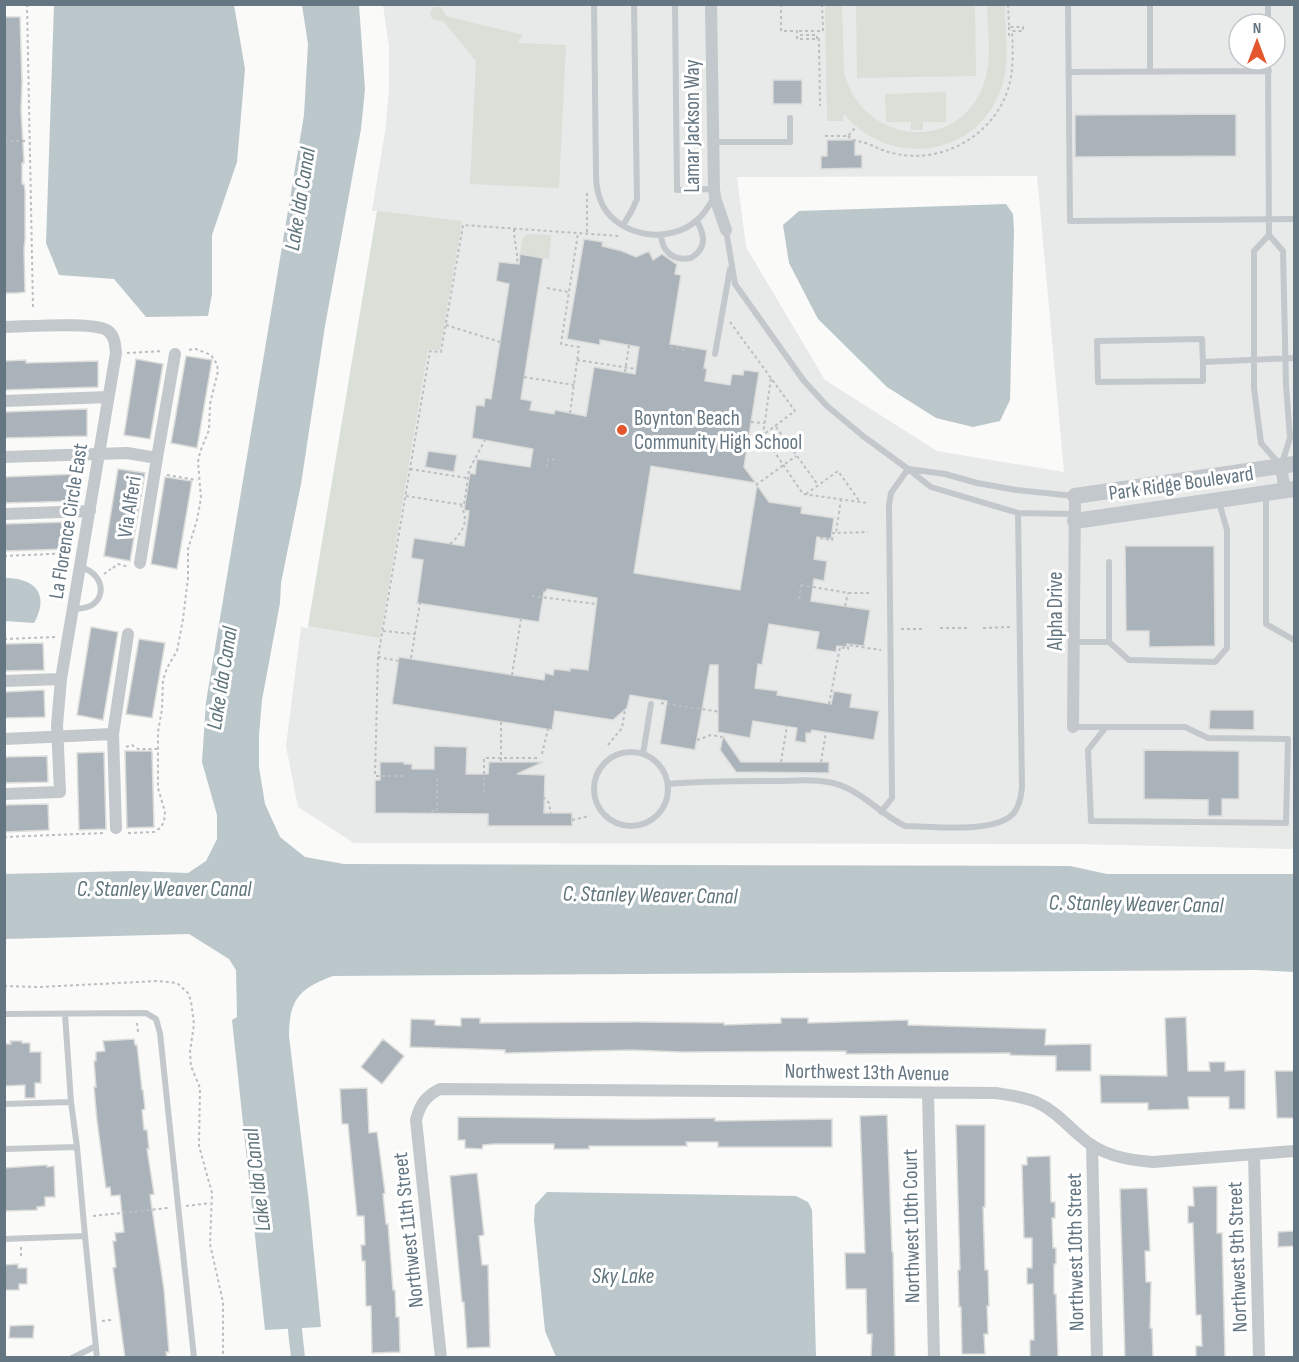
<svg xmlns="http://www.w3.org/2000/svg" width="1299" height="1362" font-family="'Sofia Sans Condensed',sans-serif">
  <rect width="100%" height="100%" fill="#fafaf8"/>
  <path fill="#e8e9e9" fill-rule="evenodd" d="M383,5H1294V849L1075,844L354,843L298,807L286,746L301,627L308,628L377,211H372L385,132L389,90V47ZM1239,24H1275V60H1239ZM1037,176L1064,472L937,451L825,380L746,247L737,177Z"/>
  <path fill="#dadfd7" d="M825,5H842L844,72C860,140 950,156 981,91C993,65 988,32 987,5H1005C1005,31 1010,61 1002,86C979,158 890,169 844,114L843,121H827Z
    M856,5H975L976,76L857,78Z
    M434,7H441L446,16L523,35L518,43L566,45L559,188L470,184L476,61L443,21L432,19L430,13Z
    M946,92V122H923V130H911V122H886L885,94Z
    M377,211L462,221L440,350L428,349L380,638L308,626Z
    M528,234L551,235L549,259L520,254L522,239Z"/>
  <path fill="#bbc7cb" d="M54,5H234L245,69L237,162L212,235V294L208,316L146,317L114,279L59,275L46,243Z
    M302,5H359L365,89L361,129L325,326L301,484L281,583L280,603L262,700L259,735V767L265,804L280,837L305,857L344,864L1070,866L1107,874H1294V972L1255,970L333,976C300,988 289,999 289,1036L309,1203L321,1327L265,1330L232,1020L237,1017L236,970L229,959L189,934L5,939L4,874L131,871L188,873L206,861L217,839V815L202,762L206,702L304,115L308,44Z
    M1006,204L1013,214L1014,231L1010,400L1000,421L973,427L936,418L887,387L818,319L789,263L783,225L799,211Z
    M5,578C35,578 50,594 34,623L5,621Z
    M547,1192L796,1196L808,1202L812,1210L816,1357H556L545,1331L534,1220L535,1205Z"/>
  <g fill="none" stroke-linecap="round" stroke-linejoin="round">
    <path stroke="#bbc7cb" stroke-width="14" d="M293,1312L298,1358"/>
  </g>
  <path fill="#aab3b9" stroke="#dcdcda" stroke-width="1.5" d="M5,17H20L22,82L21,110L24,163H22V184H24L25,191V240L24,248L25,292L17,293H4Z
    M773,80H802V104H773Z
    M1236,114V156L1075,157V115Z
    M827,140H855V155H862V168L821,169V156H827Z
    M584,239L603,242L602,246L622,251L636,257L649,251L653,260L662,254L675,263L677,264L675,274L681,275L670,344L707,350L704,368L707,369L705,381L730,385L732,374L743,375L744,370L759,372L744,467L756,483L651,466L634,573L740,590L757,485L769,502L802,507L801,513L834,518L831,539L817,537L814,559L827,561L824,581L814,579L811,601L870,610L864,646L847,644V647L837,646L836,652L816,649L819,632L769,624L762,665L758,664L755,688L778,691L777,695L831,704L834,691L852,694L850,707L879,711L874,740L812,730L811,733H806V743L795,741L797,728L753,721L750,738L718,732V665H710L695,750L660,744L667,701L630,695L627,708L613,720L555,711L552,730L392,704L399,657L544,680L545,673L553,675L554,669L570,671V668L588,670L597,598L547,589L546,592H544L539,622L417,603L423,560L411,558L414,538L464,546L469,511L464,510L470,473L475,474L477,459L530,467L533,449L472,438L476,405L484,406L485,398L491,399L509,284L496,281L499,262L519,264L520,254L543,258L521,399L532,401L530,410L554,414L555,410L586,416L594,367L635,374L639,347L600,340V345L567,339Z
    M186,356L212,360L197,448L171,443Z
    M136,359L163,364L150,439L124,435Z
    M26,360V363L98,361V387L4,390V361Z
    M87,409V436L4,438V412Z
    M428,451L457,455L454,472L425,467Z
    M118,469L145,473L130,561L104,556Z
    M78,474L79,501L4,503V477Z
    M165,477L192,481L177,569L151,564Z
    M67,522L68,549L4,551V524Z
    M1125,546H1214L1215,646L1149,647V631H1126Z
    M91,627L118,632L103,720L77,715Z
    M139,639L165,643L152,718L126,714Z
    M43,643L44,670L4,671V644Z
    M44,690L45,717L4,718V692Z
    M1210,710H1254V730L1209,729Z
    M723,736L741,762H829V773L736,772L720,750Z
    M434,746L467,747L466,774H488L489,762H543L517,774L545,775L544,813H572V826H488V814L375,813V780H380V762H404V764H412V769H434Z
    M1144,750L1239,751V799H1222V816H1208V800L1144,799Z
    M125,751H152L154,827L127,828Z
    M104,752L106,829L79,830L77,753Z
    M47,756L48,782L4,783V757Z
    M48,804L49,830L4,832V805Z
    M1186,1017L1188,1071H1210L1209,1062H1225V1071L1245,1070V1109H1229V1097H1188L1189,1109L1148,1110V1103H1101L1100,1075L1167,1076L1165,1018Z
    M461,1018H480V1023L638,1022L724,1023V1025L781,1023V1018H808V1023L908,1020V1025L1046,1029L1045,1045L1091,1044V1071H1056V1056L1010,1055V1053L846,1054V1051L682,1052L632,1050L505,1053V1050L410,1047L411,1019L435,1020V1025L461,1026Z
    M134,1039L135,1045H137L142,1090H143L145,1109L142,1110L144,1130H147L149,1149H147L154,1194L150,1195L164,1290L169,1352H166L167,1358H125L113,1268L116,1267L113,1241H116L115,1233L124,1232L120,1195L111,1196L110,1187L106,1188L97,1120L94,1087H96L94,1061H96V1052L105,1051L103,1041Z
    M383,1039L404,1056L382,1084L361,1067Z
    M10,1041H22V1043H30V1052H41V1083H35V1098H25V1085L4,1086V1044H11Z
    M1275,1071H1294V1118H1277Z
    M367,1088L369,1133L377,1132L383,1178L385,1193L383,1194L386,1224H388L393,1290H395L396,1317H399L400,1352L372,1353L371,1306H366L365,1261H362L361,1245H365L364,1216H357L348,1124H342L340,1089Z
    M887,1115L892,1252H893L895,1358H871L872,1334H867L866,1289H846L845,1253H865L860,1116Z
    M458,1117L638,1119L715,1118V1121L832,1119V1147H718V1142H686L687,1146H589V1149H554V1144H493L483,1145L482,1149L465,1148V1140H458Z
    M956,1125H985V1207H983L985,1270H988L989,1306H987L988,1334H984L985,1354H962L961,1307H959L958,1270H960Z
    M1050,1156L1051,1202H1055V1218H1052L1053,1248H1056V1264H1054V1294H1056L1058,1358H1030V1340H1034L1033,1284H1027V1268H1032V1238H1024L1022,1165H1027V1157Z
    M47,1165V1167L54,1166L55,1197H45V1206L37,1207V1210L4,1211V1168Z
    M477,1173L484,1235L479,1236L482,1265H488L490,1347L467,1348L464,1302H462L450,1176Z
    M1217,1186V1233H1222L1225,1358H1196V1346H1202L1201,1315H1196L1193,1223H1188V1206H1194L1193,1187Z
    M1147,1188L1150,1251H1145L1146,1282H1151L1150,1328H1152L1153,1358H1125L1120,1189Z
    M1294,1231V1246L1278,1247V1232Z
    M18,1264V1268H27V1284H19V1290H4V1265Z
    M33,1325L34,1326L33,1338H9L10,1326Z"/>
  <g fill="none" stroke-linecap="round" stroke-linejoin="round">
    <path stroke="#bbbfc2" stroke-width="2" stroke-dasharray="3 3" stroke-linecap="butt" d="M27,4L33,307
      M781,4V31H797V39H819L820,106
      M1009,27V35H1012
      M817,39V35H800V31H823L822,4
      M686,109H695
      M825,136H848L856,127
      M848,136C855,143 860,140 868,144C874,146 879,149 885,151C933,167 987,142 1006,95C1014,75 1013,52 1012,31H1023V27H1009L1008,4
      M4,141H28
      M686,172H698
      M587,193V232
      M514,229C514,241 518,252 517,264
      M547,288L568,292
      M730,322L795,411L763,435L771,378
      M446,325L500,342
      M670,347L685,350
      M127,353L163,351
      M577,360L636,369
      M625,372L629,345
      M524,377L574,385
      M660,412L675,415
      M570,413L579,347L561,344L578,233
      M751,422L764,423
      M776,427L818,485
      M763,435L803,494L867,503
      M547,467L548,459L559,460
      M410,469L467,478
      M167,475L197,480
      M756,485L796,456
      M806,494L838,471L860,502
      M406,496L464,505L469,470L485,440
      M841,499L836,533L868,532
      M820,538L832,540L833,533H836
      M450,544C462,533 470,522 461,506
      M4,556L71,553
      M113,568L118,564L129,567
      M104,574L111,569
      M801,585L848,593H869
      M532,596L596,604
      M799,599L802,580
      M845,606L848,593
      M940,628H968
      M983,628L1010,627
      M901,629H925
      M383,631L415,634
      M4,639L56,637
      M378,657L399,661
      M411,658L420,603
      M512,675L521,619
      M661,703L721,712
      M829,704L840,647L848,649V645L881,650
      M501,722V762
      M697,740L711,735L722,737
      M608,745L622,728L625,710
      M126,747L132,745L138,749H158
      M542,754L548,729
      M781,762L787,726
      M821,762L826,732
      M403,776H375L378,657L430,351L441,352L463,225L620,236
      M484,792V758H540
      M543,797L549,803L551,814
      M431,811H437V778
      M572,820L590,816
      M128,833L154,832L160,828L164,822L165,812L158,788V732L162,709L163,680L167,668L177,651L183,619L188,578V549L197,520L201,498L198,462L200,452L209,430L210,404L218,371L217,364L211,355L196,349L187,350
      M4,837L104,833
      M4,986L39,987L158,981L177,983L188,993L191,1001L194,1024L190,1052L191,1066L200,1088L199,1146L212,1193L210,1244L223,1302V1358
      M137,1023L138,1032
      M186,1206L210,1203
      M93,1216L168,1208
      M21,1247V1256
      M102,1321L111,1320"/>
    <path stroke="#c3c8cc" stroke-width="6" d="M594,4L596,175C596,186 598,196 603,206C621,238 671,244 697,220C704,215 709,205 714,198
      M675,4L677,190L714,189
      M1068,4L1070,221L1294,219
      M1150,4V72
      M1268,4V24
      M1268,60L1269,235
      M1069,72L1269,71
      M714,142H790V118
      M623,225L631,212L637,199L634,4
      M726,230L735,284L804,381L827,406L863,436L908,469L945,474L977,483L1016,490L1074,496
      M1269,235L1283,251L1286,385L1290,438L1281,466L1261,443L1254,388V251Z
      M661,236C663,253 674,261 691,258C707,248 705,236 697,221
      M715,354L730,269
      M1203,362V381L1098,382L1097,341L1202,339L1203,362L1294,358
      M1266,494V624L1294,640
      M1018,513L1074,514
      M73,608C106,613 111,575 80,567
      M1074,642H1109V562
      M1109,642L1129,660L1215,662L1227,648V530L1219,502
      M1073,727H1185L1208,738L1288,739L1286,823L1091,821L1088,750L1106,727
      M594 789a37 37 0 1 1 74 0a37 37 0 1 1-74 0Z
      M643,754L651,704
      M668,784C703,781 738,781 774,781C798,781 824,777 847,788C868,798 884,816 905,826C931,826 994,834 1013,814C1019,807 1021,797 1022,788L1018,513L931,487L908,469L891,493L889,505L892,798L881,812
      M4,1014L146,1013L156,1019L160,1033L194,1358
      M65,1014L71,1102
      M4,1104L71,1102L77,1147L85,1236
      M4,1149L77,1147
      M4,1239L85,1236L97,1358
      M72,1358L96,1346"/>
    <path stroke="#c3c8cc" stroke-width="12" d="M711,4L714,189L715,198L726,230
      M4,327C24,327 96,321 108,331C115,336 115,345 116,353L61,679L57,725L60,792L4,794
      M4,401L108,397
      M4,457L127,453L157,458L175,354
      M1281,466L1285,491
      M4,514L90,511
      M140,563L157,458
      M4,681L61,679
      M1073,727L1075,496
      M4,739L113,734
      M116,828L113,734L128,634
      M928,1093L934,1358
      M1092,1145L1097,1358
      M1254,1155L1259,1358
      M441,1358L416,1120C420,1104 426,1096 440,1089L995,1093C1009,1095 1022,1096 1036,1102C1054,1110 1065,1123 1080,1136C1100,1155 1126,1160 1153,1162L1294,1151"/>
    <path stroke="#c3c8cc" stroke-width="16" d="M1075,496L1294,464
      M1075,521L1294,489"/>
  </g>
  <circle fill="#e4572e" stroke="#fff" stroke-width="2" cx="622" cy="430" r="6"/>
  <g text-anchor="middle" stroke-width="6" stroke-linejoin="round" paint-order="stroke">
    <g font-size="21" fill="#657683" stroke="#fff">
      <text transform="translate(692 126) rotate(-90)" y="7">Lamar Jackson Way</text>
      <text transform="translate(1181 483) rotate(-8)" y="7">Park Ridge Boulevard</text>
      <text transform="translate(129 507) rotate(-81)" y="7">Via Alferi</text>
      <text transform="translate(68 521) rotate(-81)" y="7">La Florence Circle East</text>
      <text transform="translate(1055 611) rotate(-90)" y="7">Alpha Drive</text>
      <text transform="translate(867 1072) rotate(1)" y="7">Northwest 13th Avenue</text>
      <text transform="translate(911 1226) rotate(-91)" y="7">Northwest 10th Court</text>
      <text transform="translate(408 1230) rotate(-96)" y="7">Northwest 11th Street</text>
      <text transform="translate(1075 1252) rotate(-91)" y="7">Northwest 10th Street</text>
      <text transform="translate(1237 1257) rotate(-92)" y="7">Northwest 9th Street</text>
    </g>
    <g font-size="21" fill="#657683" stroke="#fff" text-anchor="start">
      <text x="634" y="425">Boynton Beach<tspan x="634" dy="24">Community High School</tspan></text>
    </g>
    <g font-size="22" font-style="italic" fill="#60757c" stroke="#fff">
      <text transform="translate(299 199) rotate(-81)" y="8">Lake Ida Canal</text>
      <text transform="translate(221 678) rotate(-81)" y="8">Lake Ida Canal</text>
      <text x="164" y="896">C. Stanley Weaver Canal</text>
      <text transform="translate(650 894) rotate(1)" y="8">C. Stanley Weaver Canal</text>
      <text transform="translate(1136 903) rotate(1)" y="8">C. Stanley Weaver Canal</text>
      <text transform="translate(256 1180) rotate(-97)" y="8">Lake Ida Canal</text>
      <text x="623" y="1283">Sky Lake</text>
    </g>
  </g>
  <rect width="1299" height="1362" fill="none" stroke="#657683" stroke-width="12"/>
  <g transform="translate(1257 42)"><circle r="28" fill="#ffffff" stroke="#c1c8cd" stroke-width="1.5"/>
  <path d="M0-4.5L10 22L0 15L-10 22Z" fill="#e4572e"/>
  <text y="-9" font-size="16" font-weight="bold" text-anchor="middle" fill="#657683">N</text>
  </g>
</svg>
